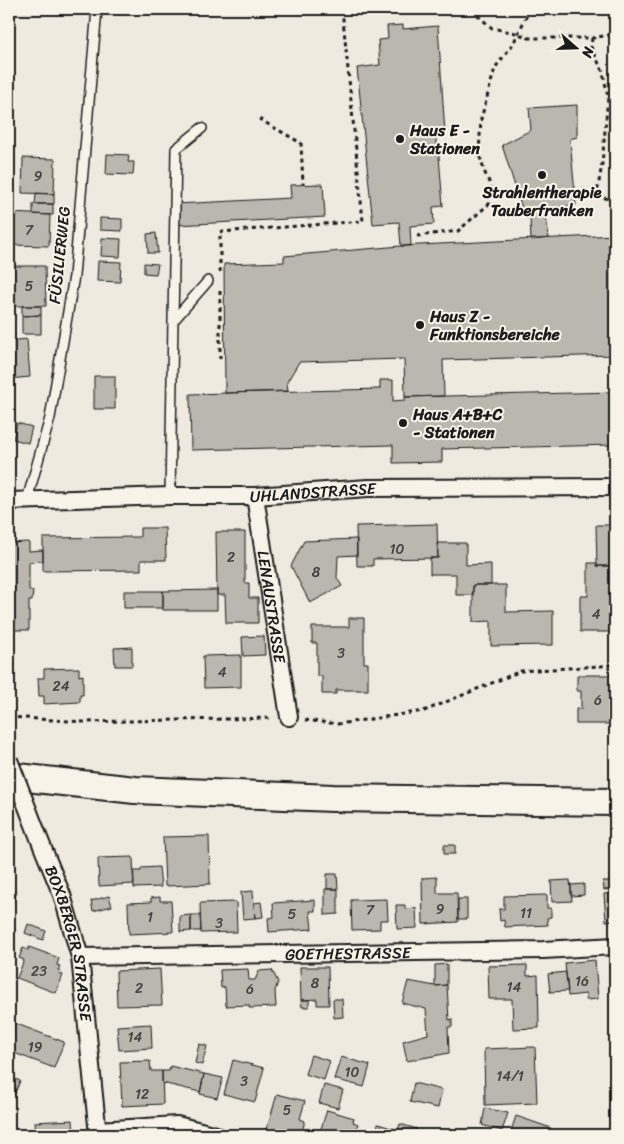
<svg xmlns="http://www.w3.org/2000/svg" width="624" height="1144" font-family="Sriracha,sans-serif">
  <rect width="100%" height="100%" fill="#eeeae0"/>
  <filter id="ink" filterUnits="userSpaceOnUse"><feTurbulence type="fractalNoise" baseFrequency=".02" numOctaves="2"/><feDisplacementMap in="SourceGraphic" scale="10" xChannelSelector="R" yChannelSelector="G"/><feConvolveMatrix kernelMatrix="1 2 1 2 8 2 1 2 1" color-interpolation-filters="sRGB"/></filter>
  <g filter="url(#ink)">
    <path fill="#bab7af" stroke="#1c1c1c" d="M403,25V29L438,26L445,134H436V144H438L443,206L433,207L434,224L410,226L411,246H401L399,222L373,224L357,68L380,65L378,40L388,39L387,26Z
      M577,105V137L570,139L576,205L545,209L549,238L531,240L530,217L525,218L502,145L531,130L529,108Z
      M107,154L129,155L128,162H134L133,175L106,174Z
      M23,158L55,159L54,194L22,193Z
      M323,184L325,217L177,225L176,204L291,198L290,185Z
      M36,193L54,194V204H35Z
      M33,204H53V215L33,214Z
      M10,213L50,215L49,246L9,245Z
      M100,218L122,219V231L100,230Z
      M156,233L158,253H148L147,234Z
      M615,235V355L443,360L444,396L405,397L404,359L299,362L287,382L288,391L225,393L224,264L284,262V256L401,246Z
      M102,238L121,239L120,257L101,256Z
      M98,261L121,262L120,282L97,281Z
      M144,263L158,264L156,274L144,273Z
      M12,266H45L46,306H12Z
      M22,306H41V315L22,316Z
      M41,315V334H22V316Z
      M27,339L30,377L9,379V341Z
      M94,376H115V409H94Z
      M380,380H393V401L405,400V397L615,392V445L442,449V462L393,463V445L191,450L190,394L380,389Z
      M17,423L32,427L28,443L13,439Z
      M437,524L438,558L373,559V566H357L356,526Z
      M596,525H615V566H597Z
      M140,528H165L166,560H141V570L43,571V538L140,537Z
      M216,532H245V583H249V598H258V623H226L225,595H217Z
      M357,539V555L338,556L337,578L342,586L310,603L291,566L304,541Z
      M29,542V551L43,550V561L29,562V591H33L32,601H29V630H9V543Z
      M437,543H466V565L491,564V585H473V595H456V574H430V558H438Z
      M588,563H597V566H615V597H612V632H580V596H588Z
      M473,585H506V612L553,611V645L491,646V621L473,622Z
      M217,590V610H163V591Z
      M124,591H163V608H124Z
      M349,618H364V663H368V690H336V694H322V676H317V643H312V627H349Z
      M264,636L265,655L243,656L242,637Z
      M132,647V666H115L114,648Z
      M241,655V687L204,688L203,656Z
      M79,668V676L83,675V695H80V702L44,704V696H39L38,678H44V669Z
      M577,675H615V724H576V709H581V691H577Z
      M209,836L210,884L165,886L163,837Z
      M444,845H455V854H444Z
      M133,857L134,884L99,886L98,858Z
      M159,867L161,887L134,888L133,871H141V868Z
      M327,874H337L338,889H327Z
      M437,877V893H457L458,922L423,924L422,878Z
      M570,880L572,901L552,902L551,881Z
      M603,881H615V889L604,890Z
      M584,884V895L571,896V885Z
      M9,889L17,892L13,902H11L9,908Z
      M325,889H338V914L325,915Z
      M253,891L255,918L243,919L241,892Z
      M615,893V920L606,921L604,894Z
      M547,895V908H551V917L547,918L548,925L505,927L504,920L500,921L499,909H504V896Z
      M109,896L112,906L93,911L91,901Z
      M160,897V901H171L173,932L129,934L128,903L151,902V898Z
      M387,899L388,920H380V929L352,930L351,900Z
      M458,899H467V919H458Z
      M315,900V911H310L312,929L269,932L268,918L274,917L273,903Z
      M236,902L237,932L201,933L200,903Z
      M261,902L263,917L255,918L254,903Z
      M396,905H405V909L416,908L417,928L397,929Z
      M191,915V931L180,932V916Z
      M191,915H200L201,931H191Z
      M28,924L46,931L43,940L25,933Z
      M29,947L59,958L57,965L60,966L58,970L60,971L59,974L63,975L56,993L17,978L24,960L19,958L23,948L28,950Z
      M595,960L598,999L586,1000V994L568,996L565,963Z
      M447,964V985L435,986V965Z
      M527,965V976L538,975L539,1028L513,1029L512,999H489L488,966Z
      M300,967H328L329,1005H317V999L301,1000Z
      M160,969L162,1005L117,1006L116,971Z
      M248,969L249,980H255L259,971L272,970L278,982L275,991L276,1007L249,1008V1005L226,1006L225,987L221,988L220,970Z
      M566,972L568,991L550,992L548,974Z
      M408,981L435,986L447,985L449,1020L452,1019V1027H448L449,1053L407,1061L403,1041L428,1034L426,1009L402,1003Z
      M333,999H342L343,1017L334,1018Z
      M301,1000H309V1007H302Z
      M9,1021L64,1042L54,1068L9,1051Z
      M151,1024L152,1048L119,1050L117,1026Z
      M615,1037V1108H610Z
      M199,1044L207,1046L202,1065L195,1063Z
      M535,1047L537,1103L485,1105L484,1049Z
      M311,1055L330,1061L324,1080L305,1074Z
      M341,1057L370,1065L364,1087L334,1079Z
      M233,1060L264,1068L255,1102L224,1094Z
      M150,1061L151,1071H162L163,1104L122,1106L120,1062Z
      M170,1066L204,1074L200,1092L162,1083V1071H169Z
      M204,1074L223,1078L217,1098L200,1094Z
      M9,1076L20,1081L15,1093L9,1090Z
      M414,1083L442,1090L438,1108L410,1102Z
      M324,1085L343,1090L338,1108L319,1103Z
      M9,1090L15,1093L9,1105Z
      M277,1094L305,1101L300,1119L305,1121L301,1135H291L267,1129Z
      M485,1108L508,1113L502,1131L482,1125Z
      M327,1110L354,1118L353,1122L358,1124L355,1135H319Z
      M516,1116L551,1128L549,1135H515L510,1134Z
      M73,1120L74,1135H36L35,1122Z
      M378,1124L398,1130L400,1124L417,1129L415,1135H375Z"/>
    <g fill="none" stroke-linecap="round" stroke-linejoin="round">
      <g stroke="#1c1c1c" stroke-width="12">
        <path id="service" d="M173,321L176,149L202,128
          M170,496L173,321L208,281
          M27,500L50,418L74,276L97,9"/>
      </g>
      <g stroke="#1c1c1c" stroke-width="20">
        <g id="minor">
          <path id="s1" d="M255,496L289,717"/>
          <path id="s2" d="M9,501L170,496H255L368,488L615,487"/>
          <path id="s3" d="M42,846L62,895L80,957L98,1135"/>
          <path id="s4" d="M80,957L543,950L615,946"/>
          <path d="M98,1130L177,1125L216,1135"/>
        </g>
      </g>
      <g stroke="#1c1c1c" stroke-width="30">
        <path id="primary" d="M9,776L135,790L333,798L615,802"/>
      </g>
      <path stroke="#1c1c1c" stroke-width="3" stroke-dasharray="4 4" stroke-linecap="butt" d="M473,9L475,13L492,28L516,33L529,38H592L615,34
        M592,38L591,47L603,72L608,97L602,164L597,194L605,198L615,200
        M259,119L301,143L303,184
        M417,236L458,231L489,204L491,186L484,171L479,153L481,119L495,68L513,44L530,9
        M220,272V232L363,221L342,9
        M220,359V291
        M9,717L83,722L272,718
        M305,720L338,724L424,711L521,671L615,665"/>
      <use href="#service" stroke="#f7f3e8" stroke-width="9"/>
      <use href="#minor" stroke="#f7f3e8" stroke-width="16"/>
      <use href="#primary" stroke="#f7f3e8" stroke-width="26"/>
      <g stroke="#1c1c1c" stroke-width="20" stroke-linecap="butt">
        <path id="minor-bridge" d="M9,760L42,846"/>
      </g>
      <use href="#minor-bridge" stroke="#f7f3e8" stroke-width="16"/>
    </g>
  </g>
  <g fill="#1c1c1c" stroke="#f7f3e8" stroke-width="2">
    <circle cx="400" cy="139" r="5"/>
    <circle cx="542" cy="175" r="5"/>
    <circle cx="420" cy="325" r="5"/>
    <circle cx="403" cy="423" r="5"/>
  </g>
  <g text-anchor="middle" stroke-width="4" stroke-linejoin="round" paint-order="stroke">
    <g font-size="14" fill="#444341">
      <text x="38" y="181">9</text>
      <text x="29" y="235">7</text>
      <text x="29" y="291">5</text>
      <text x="397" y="554">10</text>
      <text x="231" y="562">2</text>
      <text x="316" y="577">8</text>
      <text x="596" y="619">4</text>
      <text x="341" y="658">3</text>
      <text x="222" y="677">4</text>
      <text x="61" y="691">24</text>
      <text x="598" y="705">6</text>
      <text x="440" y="914">9</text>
      <text x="370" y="915">7</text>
      <text x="526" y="918">11</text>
      <text x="292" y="919">5</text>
      <text x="150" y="922">1</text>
      <text x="219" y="928">3</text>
      <text x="39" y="976">23</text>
      <text x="582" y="986">16</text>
      <text x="315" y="988">8</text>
      <text x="514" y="992">14</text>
      <text x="139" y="993">2</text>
      <text x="250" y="994">6</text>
      <text x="135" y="1042">14</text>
      <text x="35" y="1052">19</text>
      <text x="352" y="1077">10</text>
      <text x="510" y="1081">14/1</text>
      <text x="244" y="1086">3</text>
      <text x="142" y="1099">12</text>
      <text x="287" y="1115">5</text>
    </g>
    <g font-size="16" font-weight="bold" fill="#1c1c1c" stroke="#f7f3e8" text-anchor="start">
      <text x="410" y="136">Haus E -<tspan x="410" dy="18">Stationen</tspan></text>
      <text x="542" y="198" text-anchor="middle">Strahlentherapie<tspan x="542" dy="18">Tauberfranken</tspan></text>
      <text x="430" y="322">Haus Z -<tspan x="430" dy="18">Funktionsbereiche</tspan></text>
      <text x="413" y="420">Haus A+B+C<tspan x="413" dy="18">- Stationen</tspan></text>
    </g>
    <g font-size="16" fill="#1c1c1c" stroke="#f7f3e8">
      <text transform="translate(59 255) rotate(-84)" y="6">FÜSILIERWEG</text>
      <text dy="6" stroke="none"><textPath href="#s2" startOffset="304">UHLANDSTRASSE</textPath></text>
      <text dy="6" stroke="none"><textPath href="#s1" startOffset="112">LENAUSTRASSE</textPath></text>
      <text dy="6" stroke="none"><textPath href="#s3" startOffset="102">BOXBERGER STRASSE</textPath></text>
      <text dy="6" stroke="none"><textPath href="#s4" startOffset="268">GOETHESTRASSE</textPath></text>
    </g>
  </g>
  <rect width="624" height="1144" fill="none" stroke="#f7f3e8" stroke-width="30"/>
  <rect x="15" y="15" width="594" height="1114" fill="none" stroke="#1c1c1c" stroke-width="2" filter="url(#ink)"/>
  <g transform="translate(576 48) rotate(110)" stroke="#f7f3e8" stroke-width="4" paint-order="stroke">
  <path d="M0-4L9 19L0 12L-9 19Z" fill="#1c1c1c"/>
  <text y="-8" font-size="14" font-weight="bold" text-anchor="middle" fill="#1c1c1c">N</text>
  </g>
</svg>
